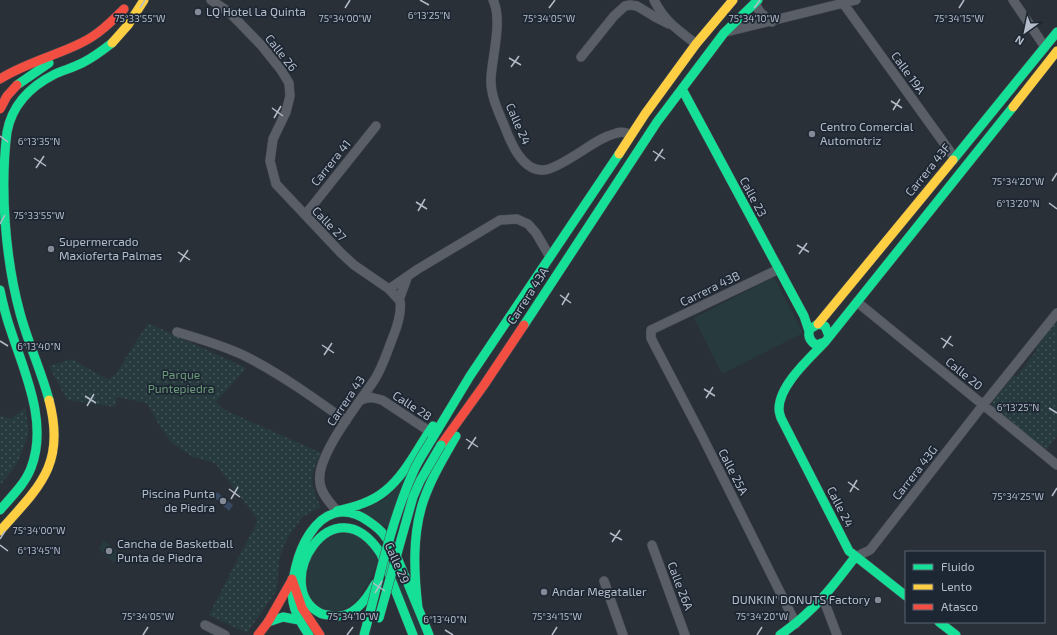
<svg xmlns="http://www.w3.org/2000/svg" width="1057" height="635" font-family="'Exo 2',sans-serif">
  <defs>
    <pattern id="park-dots" width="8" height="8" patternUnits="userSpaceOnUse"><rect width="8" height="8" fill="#273a3e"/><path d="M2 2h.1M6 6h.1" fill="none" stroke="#445559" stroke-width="1.8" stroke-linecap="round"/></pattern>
  </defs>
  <rect width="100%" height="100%" fill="#2a3038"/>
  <path fill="#273a3e" d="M774,277L803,333L722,374L694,318Z
    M409,470L388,528L361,511L385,499L391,493Z
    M347,533C363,535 372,548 379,561L367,585L359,598L349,607L337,611L325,610L313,604L307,595L305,571L309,557L324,539L336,534Z
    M104,540L120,554L114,563L99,549Z
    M400,575L423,635H416L395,579Z"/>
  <path fill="url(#park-dots)" d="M1057,321V436L1046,450L994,408L992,404L993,401L1013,375L1017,376L1037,350L1036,347Z
    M148,323L246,368L216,402L225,410L321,453C309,479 310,482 321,507L302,517L286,541L279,560L277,590L247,633L209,615L258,520L215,463L193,457L172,443L159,425L147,403L117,397L115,407L67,400L49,366L72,359L108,380L116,374Z
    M25,407L29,432L17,464L0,485V415L11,419Z"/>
  <path fill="#384963" d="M217,492L233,505L229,511L214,497Z"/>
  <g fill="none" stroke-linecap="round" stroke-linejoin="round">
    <g stroke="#484c53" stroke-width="10">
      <path id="street" d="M211,0L229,12L261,45L281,70L289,83L290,96L286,112L273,139L270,161L276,184L341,253L354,265L389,289L400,301C402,313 397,327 393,337C387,352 383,366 375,379C360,402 315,456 320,483C321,494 331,504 337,511
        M493,0C503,20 492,57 491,78C490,94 498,111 504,125C510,141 522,172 544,170C555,169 572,157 582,151C591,145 598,140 608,136C617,133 622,130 631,135
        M654,0C665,22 677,29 696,44
        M1013,0L1045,47
        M843,3L954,157
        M755,4L760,12L772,22
        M726,32L856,0
        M581,57L614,16L625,6L630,5L637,6L655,17L669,24
        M305,215L376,126
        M779,269L651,330V338L654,344L702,436L796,624
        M389,289L418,269L500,220L517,219L528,224L536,233L550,257
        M399,300L407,278
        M857,302L1057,465
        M177,332C200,339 225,346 247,357C282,375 314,398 346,421
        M361,400L370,397L382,400L429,431
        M652,545L685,635
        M855,557L870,550L983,405L1057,313
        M604,581L623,635
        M823,598L837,635
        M205,625L225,635"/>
    </g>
    <g stroke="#484c53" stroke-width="10">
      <path id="fast" d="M17,85L49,63
        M682,89L804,316L809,331
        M953,160L1057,32
        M0,290C3,305 7,320 12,334C26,376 48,424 31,468C25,484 11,497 0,510
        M524,325L657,122L724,33L758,0
        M829,336L825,326L818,324L810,329C807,336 810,341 816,345L825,342L1013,107
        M825,342C810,358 779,385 779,409C779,412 780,415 781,418L849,551L906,596
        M49,400C41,370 28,343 20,313C5,258 0,188 7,132C12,105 31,86 55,74C64,70 75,67 84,62C94,57 103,50 112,43
        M432,439L470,376L619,154
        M337,511C354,507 372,502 385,491C406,474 418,447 433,426
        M375,584C367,599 354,618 334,616C330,615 323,615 320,613C269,586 333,479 381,554L413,635
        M418,608C414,573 412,536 423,502C431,478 444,457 456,436
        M268,622L283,617L299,620
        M939,622L956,635
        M309,635C302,625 295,614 293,602C288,562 318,486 368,521C374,525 380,529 384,535C395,548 400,566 407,581C414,599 422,617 429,635
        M780,635C813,612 831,589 855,557"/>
    </g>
    <g stroke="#484c53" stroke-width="10">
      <path id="slow" d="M112,43L128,25L144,0
        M1013,107L1057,51
        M619,154L645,114L696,44L733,0
        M818,324L953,160
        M0,531C40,486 66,464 49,400"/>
    </g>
    <g stroke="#484c53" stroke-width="10">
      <path id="jam" d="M0,79C25,63 55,56 81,43C98,35 111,22 124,9
        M441,445L484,385L524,325
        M292,579L302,608L320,635
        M258,635L268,622L292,580"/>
    </g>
    <use href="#street" stroke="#5a5e66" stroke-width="9"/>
    <use href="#fast" stroke="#16e098" stroke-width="9"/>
    <use href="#slow" stroke="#ffcf43" stroke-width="9"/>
    <use href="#jam" stroke="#f24e42" stroke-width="9"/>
    <g stroke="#484c55" stroke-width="10" stroke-linecap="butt">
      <path id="fast-bridge" d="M379,618L413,497L420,481L441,445
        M364,635C379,580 391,520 415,468C420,458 426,449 432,439"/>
    </g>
    <g stroke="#484c55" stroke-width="10" stroke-linecap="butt">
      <path id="jam-bridge" d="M0,109L7,96L17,85"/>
    </g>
    <use href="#fast-bridge" stroke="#16e098" stroke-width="9"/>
    <use href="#jam-bridge" stroke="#f24e42" stroke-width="9"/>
  </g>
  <path fill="none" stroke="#b4bcc9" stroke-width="1.5" d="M420,0L429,5M140,8L145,0M345,8L350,0M549,8L555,0M754,8L760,0M959,8L964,0M509,58L521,65M511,67L519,56M891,101L902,108M272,108L283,116M893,110L900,99M274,118L281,106M0,136L8,142M653,151L665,159M34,158L46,166M655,161L663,149M36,168L44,156M1052,181L1057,173M416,202L427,209M1049,203L1057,209M418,211L425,199M0,224L5,215M797,245L809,252M178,252L190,260M799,254L807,243M180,262L188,250M560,295L571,303M562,305L569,293M941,338L953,346M0,341L8,346M322,345L334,353M943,348L951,336M324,355L332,343M704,389L715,396M85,396L96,403M706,398L713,387M87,406L94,394M1049,408L1057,413M466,439L478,447M468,449L476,437M848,482L859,490M229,489L240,497M850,492L857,480M1052,496L1057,488M231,499L238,487M610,533L622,540M0,539L5,531M612,542L620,530M0,545L8,551M373,583L385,591M375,593L382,581M445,630L453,635M143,635L148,627M347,635L353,627M552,635L557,627M757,635L762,627"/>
  <g fill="#848b96" stroke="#1d2633" stroke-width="1.5">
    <circle cx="198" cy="12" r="4"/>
    <circle cx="812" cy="134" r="4"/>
    <circle cx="51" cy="249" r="4"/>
    <circle cx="223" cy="501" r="4"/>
    <circle cx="109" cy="551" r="4"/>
    <circle cx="544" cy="592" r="4"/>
    <circle cx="878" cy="600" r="4"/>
  </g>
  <g text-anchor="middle" stroke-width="3.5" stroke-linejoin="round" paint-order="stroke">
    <g font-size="12" fill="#b4bcc9" stroke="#1d2633" text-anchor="start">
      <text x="206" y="16">LQ Hotel La Quinta</text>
      <text x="820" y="131">Centro Comercial<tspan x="820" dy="14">Automotriz</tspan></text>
      <text x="59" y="246">Supermercado<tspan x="59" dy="14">Maxioferta Palmas</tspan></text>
      <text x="215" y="498" text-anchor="end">Piscina Punta<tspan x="215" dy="14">de Piedra</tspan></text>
      <text x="117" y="548">Cancha de Basketball<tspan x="117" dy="14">Punta de Piedra</tspan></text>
      <text x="552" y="596">Andar Megataller</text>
      <text x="870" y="604" text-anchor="end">DUNKIN' DONUTS Factory</text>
    </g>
    <g font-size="12" fill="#b4bcc9" stroke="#1d2633">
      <text transform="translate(281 53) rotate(52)" y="4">Calle 26</text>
      <text transform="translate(908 73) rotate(54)" y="4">Calle 19A</text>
      <text transform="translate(518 124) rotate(66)" y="4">Calle 24</text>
      <text transform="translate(331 163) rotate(-51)" y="4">Carrera 41</text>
      <text transform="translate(928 170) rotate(-51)" y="4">Carrera 43F</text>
      <text transform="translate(753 197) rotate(62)" y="4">Calle 23</text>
      <text transform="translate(329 224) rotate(46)" y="4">Calle 27</text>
      <text transform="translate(710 289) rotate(-26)" y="4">Carrera 43B</text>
      <text transform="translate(528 296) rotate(-57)" y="4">Carrera 43A</text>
      <text transform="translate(964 374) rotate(39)" y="4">Calle 20</text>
      <text transform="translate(346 401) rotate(-56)" y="4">Carrera 43</text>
      <text transform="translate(412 406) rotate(33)" y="4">Calle 28</text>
      <text transform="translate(733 472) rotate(63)" y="4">Calle 25A</text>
      <text transform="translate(915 473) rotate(-52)" y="4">Carrera 43G</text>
      <text transform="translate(840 507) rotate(63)" y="4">Calle 24</text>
      <text transform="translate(397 563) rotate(66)" y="4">Calle 29</text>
      <text transform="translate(680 586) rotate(69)" y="4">Calle 26A</text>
    </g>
    <g font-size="12" fill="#6b9a76" stroke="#1d2633">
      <text x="181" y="379">Parque<tspan x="181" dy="14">Puntepiedra</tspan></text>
    </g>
  </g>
  <g font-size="10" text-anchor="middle" fill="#b4bcc9" stroke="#1d2633" stroke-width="3.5" stroke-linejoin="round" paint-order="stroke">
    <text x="429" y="19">6°13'25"N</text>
    <text x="140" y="22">75°33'55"W</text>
    <text x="345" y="22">75°34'00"W</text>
    <text x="549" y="22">75°34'05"W</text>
    <text x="754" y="22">75°34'10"W</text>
    <text x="959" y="22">75°34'15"W</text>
    <text x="39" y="145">6°13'35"N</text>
    <text x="1018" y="185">75°34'20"W</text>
    <text x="1018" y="207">6°13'20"N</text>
    <text x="39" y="219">75°33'55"W</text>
    <text x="39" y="350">6°13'40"N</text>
    <text x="1018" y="411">6°13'25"N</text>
    <text x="1018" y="500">75°34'25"W</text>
    <text x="39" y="534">75°34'00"W</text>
    <text x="39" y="554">6°13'45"N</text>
    <text x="148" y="620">75°34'05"W</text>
    <text x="353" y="620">75°34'10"W</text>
    <text x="557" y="620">75°34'15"W</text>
    <text x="762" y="620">75°34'20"W</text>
    <text x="445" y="623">6°13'40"N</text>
  </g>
  <rect x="905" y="551" width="140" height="72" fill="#1d2633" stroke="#59626f"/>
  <rect x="913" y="564" width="20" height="6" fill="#16e098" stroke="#59626f"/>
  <text x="941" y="571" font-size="12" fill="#b4bcc9">Fluido</text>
  <rect x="913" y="584" width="20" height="6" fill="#ffcf43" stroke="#59626f"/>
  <text x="941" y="591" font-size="12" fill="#b4bcc9">Lento</text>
  <rect x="913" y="604" width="20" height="6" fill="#f24e42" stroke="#59626f"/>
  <text x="941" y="611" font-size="12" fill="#b4bcc9">Atasco</text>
  <g transform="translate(1025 32) rotate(213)" stroke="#1d2633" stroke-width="3" paint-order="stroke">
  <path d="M0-3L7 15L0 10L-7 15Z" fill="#b4bcc9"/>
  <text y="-6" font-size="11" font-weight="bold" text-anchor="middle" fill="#b4bcc9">N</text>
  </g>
</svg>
